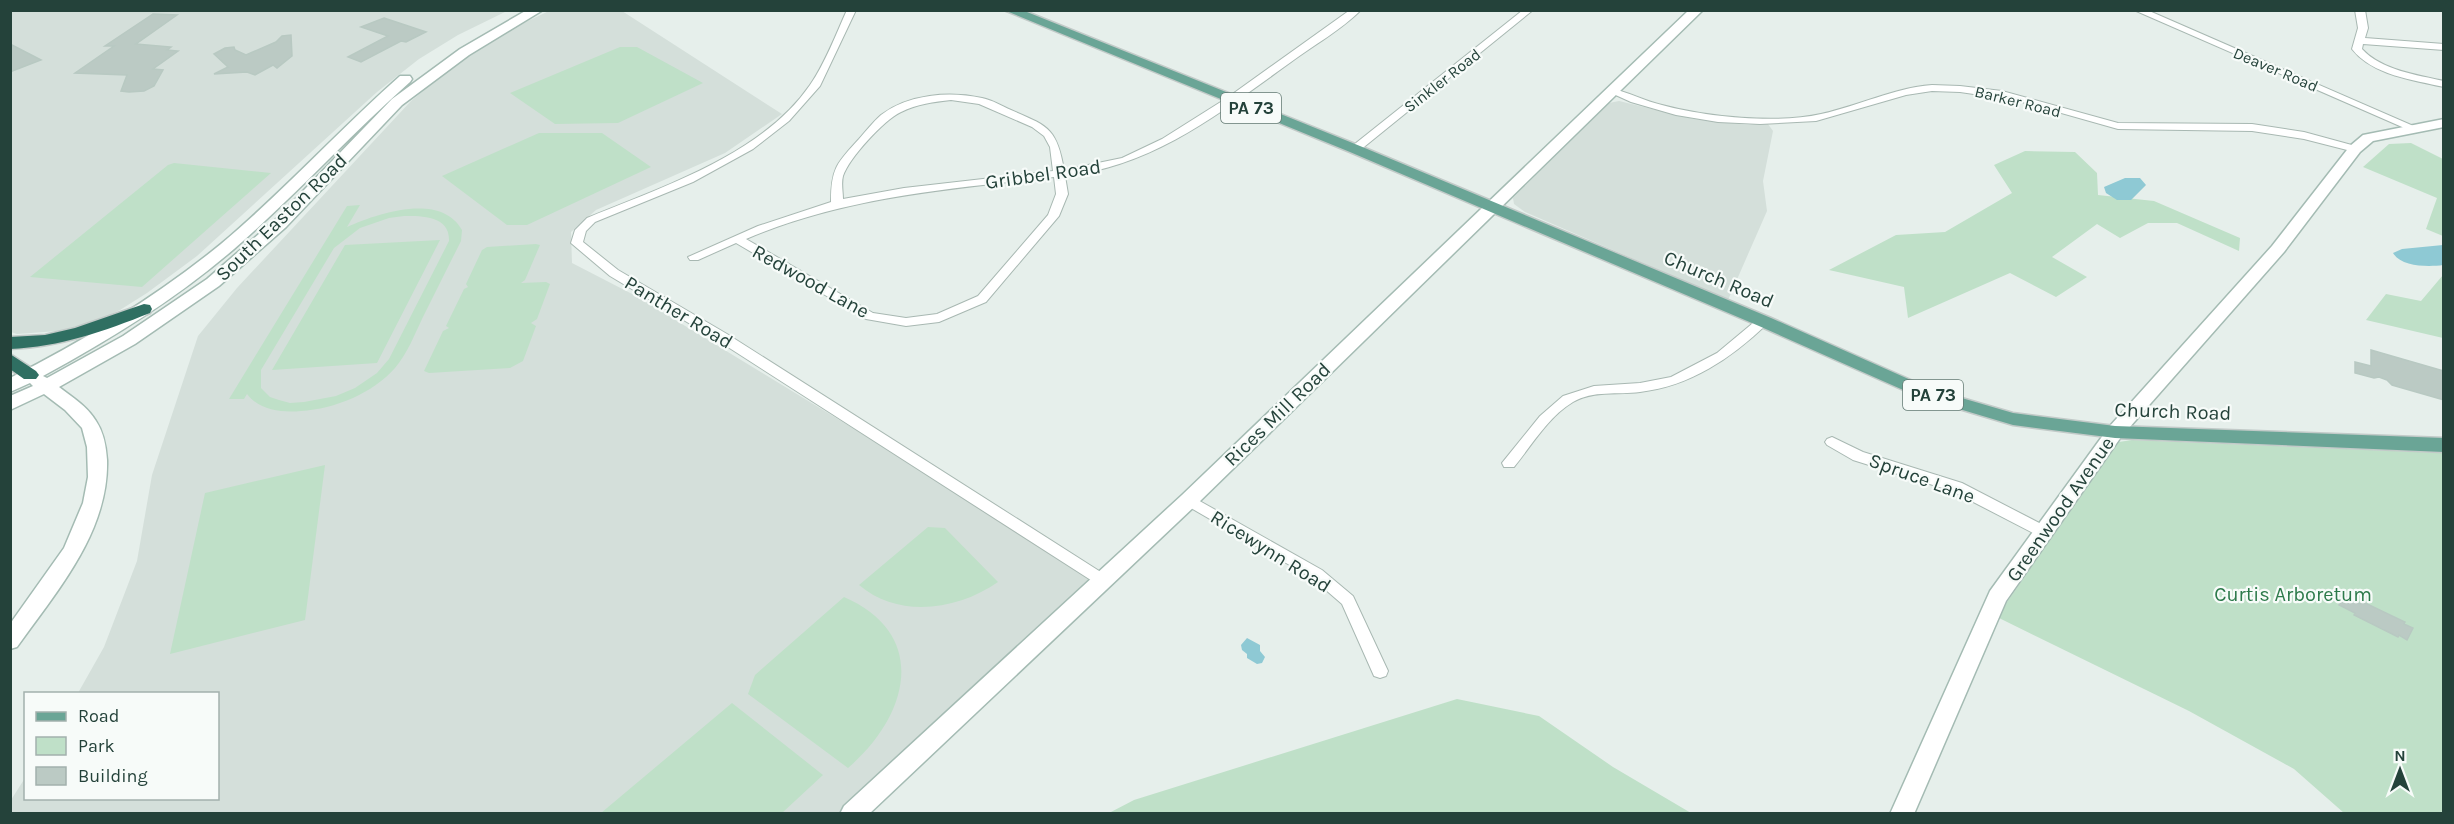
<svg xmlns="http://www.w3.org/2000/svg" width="2454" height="824" font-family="Karla,sans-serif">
  <rect width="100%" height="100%" fill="#e6efeb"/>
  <path fill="#d4dfda" d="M11,11H507L458,35L419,59L377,92L197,256L147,293L120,310L90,324L58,331L17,334L11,332Z
    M549,11H622L782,114L725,153L596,210L571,232L572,263L636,296L1102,580L851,813L11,814V800L25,778L26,798H218V694L78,693L104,647L137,561L152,475L198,336L237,288L411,101L450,68L496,36Z
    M1619,101L1694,119L1748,125L1768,124L1773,131L1763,181L1767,211L1728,300L1525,212L1514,204L1513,198L1609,103Z"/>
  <path fill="#bfe0c8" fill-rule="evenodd" d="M620,47H637L703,83L618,123L555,124L510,93Z
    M539,133H602L651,167L527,225H507L442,176Z
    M2411,143L2443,159V236L2426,229L2437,198L2363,167L2389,144Z
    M2025,151L2075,152L2097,173L2098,195L2154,201L2240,238L2239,251L2177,223H2148L2120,238L2097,224L2052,257L2087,277L2056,297L2010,273L1908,318L1904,287L1829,270L1896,235L1945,232L2012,193L1994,165Z
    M174,163L271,173L142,287L30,277L168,165Z
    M360,205L347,227C378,213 441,192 462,230L461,241C448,267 435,293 422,319C414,336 407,354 395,368C373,393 335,409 301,411C282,413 259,410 247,394L244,399H229L347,206ZM404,216C423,216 450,216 449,241L389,359L377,373L355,388L336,396L304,402L290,403L279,400L270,397L261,388V370L334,248L360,228L389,218Z
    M440,240L377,363L272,370L345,245Z
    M536,244L540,245L525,280L521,283L546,282L550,284L537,319L531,323L536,326L523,361L510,368L429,373L424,371L443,331L449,328L446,326L464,289L468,287L466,284L482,250L487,247Z
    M2443,275V338L2366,320L2386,294L2421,301Z
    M2132,440L2443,453V813H2344L2294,769L2189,711L1999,618L2007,602L2119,442Z
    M325,465L305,620L170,654L205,493Z
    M928,527L945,528L998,582C958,610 899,619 859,585Z
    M844,597C931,635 908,717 848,768L748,694L755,675Z
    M1457,699L1539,716L1613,767L1691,813H1109L1134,800Z
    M732,703L823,775L782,813H601Z"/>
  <path fill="#8ec9d4" d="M2125,178H2140L2146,185L2131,200H2117L2106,193L2104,187Z
    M2443,245V265C2429,267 2401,267 2393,253L2402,249Z
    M1247,638L1260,645V651L1265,657L1262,663L1257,664L1247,658V654L1242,650L1241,645Z"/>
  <path fill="#bbcac4" stroke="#b8c9c2" stroke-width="1.5" d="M153,14L177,15L136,44L171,47L167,50L178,51L153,69L163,70L154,86L144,91L129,92L121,91L127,75L75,73L114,46H105Z
    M384,18L426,32L406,42L401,41L361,62L348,57L388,36L361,27Z
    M291,35L292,56L277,68L273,65L255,75L247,72L214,74L228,67L214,54L225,48L234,47L235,50L246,55L276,42L282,36Z
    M10,44L41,60L10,72Z
    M2371,350L2444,371V400L2392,385L2387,380L2379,377L2374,378L2355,373V362L2371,366Z
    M2344,596L2360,604L2361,601L2405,622L2404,624L2413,628L2407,640L2399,635L2398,637L2354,615L2355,613L2339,605Z"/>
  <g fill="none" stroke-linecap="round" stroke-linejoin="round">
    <g stroke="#a8b8b2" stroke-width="2">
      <path id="street" d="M847,10H856L820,86L789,121L753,149L693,182L595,222L586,231L583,242L618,270L727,334L1107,576L1110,580L1107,584L1102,586L1097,584L717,340L610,276L571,243L575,230L587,218C662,187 762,155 810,85C825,64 836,34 847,10Z
        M1350,10H1361C1341,30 1314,45 1291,62C1221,112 1154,166 1065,176L1068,194L1059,216L986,302L939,322L906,326L866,319L736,243L698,260H690L688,257L758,226L831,202C831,168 837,163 859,139C866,131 873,122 881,115C909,94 949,91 982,98C992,100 1002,106 1011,110C1048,126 1057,128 1064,170L1122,158L1162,139L1227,98ZM951,100L979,104L1032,127L1044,136L1050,147L1053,171L904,188L843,199C843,192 841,183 843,176C849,158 884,120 901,112C917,104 934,102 951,100ZM1054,177L1056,194L1048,215L978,296L937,314L906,318L873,313L746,239C844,197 949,189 1054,177Z
        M1523,10H1533L1359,151H1351V147Z
        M2134,10H2147L2418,128L2417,130H2409Z
        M2355,10H2365L2368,28L2365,38L2444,44V50L2363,44L2362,49C2381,70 2417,75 2444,81V87C2413,80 2372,75 2352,49L2358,28Z
        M1932,85L1960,86L2002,91L2118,123L2252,124L2304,132L2359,147L2360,149L2355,152L2304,139L2252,131L2118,129L2015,100L1960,92L1932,91L1906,95L1816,121L1760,124L1718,122L1676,115L1631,102L1609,92L1614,89C1630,93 1645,101 1662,105C1706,117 1777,124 1821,114C1859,106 1893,88 1932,85Z
        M1763,317L1769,321L1767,324C1731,358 1691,386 1640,392C1618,395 1593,390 1573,402C1548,417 1532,445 1514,467H1504L1502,463L1540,416L1563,396L1594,386L1640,383L1671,377L1717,353L1759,318Z
        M1832,437L1863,452L1962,483L2049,528L2051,532L2049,536H2039L1952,491L1853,460L1827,445L1825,442L1827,439Z
        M1189,495L1322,570L1353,596L1388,671L1386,676L1380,678L1374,676L1342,604L1312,578L1184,504L1182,500L1184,496Z"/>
    </g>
    <g stroke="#a4bbb3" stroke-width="3">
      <path id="secondary" d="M527,10H543L469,55L402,105L286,227L219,286L135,344L59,387C72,397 87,406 96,421C104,433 106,446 107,460C109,532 57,591 17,647L10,649V624L64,548L83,503L88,477L87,447L82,428L65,410L44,394L10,410V396L33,386L30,383L10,392V378C85,340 156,297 221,244C284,191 339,130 400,76H410L412,79L410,82C349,136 295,196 234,249C176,299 111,339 43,376L47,378L123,336L207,279L275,220L392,99L460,49Z
        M1689,10H1703L1196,505L869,814H840L844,806L1182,495Z
        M2444,119V127L2373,141L2360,152L2284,252L2121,437L2006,601L1914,814H1890L1990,591L2109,427L2272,246L2350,146L2363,135Z"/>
    </g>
    <g stroke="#c2cac8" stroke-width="3">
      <path id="primary" d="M1004,10H1022L1360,146L1771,318L1931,389L2013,413L2115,426L2444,438V452L2115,438L2013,425L1919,397L1759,326L1350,152Z"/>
    </g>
    <g stroke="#c2cac8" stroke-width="3">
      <path id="highway" d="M144,304L150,305L152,309L150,313C105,331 60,347 10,349V337L45,335L75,328Z
        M10,354L36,371L39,375L36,379H24L10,369Z"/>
    </g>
    <use href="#street" fill="#fff" fill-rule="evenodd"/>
    <use href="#secondary" fill="#fff" fill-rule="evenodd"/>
    <use href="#primary" fill="#6aa596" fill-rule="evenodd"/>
    <use href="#highway" fill="#2f6f62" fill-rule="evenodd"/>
  </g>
  <g text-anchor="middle" stroke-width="4.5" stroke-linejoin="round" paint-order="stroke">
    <g font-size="16" fill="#24423a" stroke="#f7fbf9">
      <text transform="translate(2276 69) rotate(23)" y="6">Deaver Road</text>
      <text transform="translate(1442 80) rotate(-38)" y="6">Sinkler Road</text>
      <text transform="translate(2018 101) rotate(14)" y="6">Barker Road</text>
    </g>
    <g fill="#f7fbf9" stroke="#637a73" stroke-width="1.5">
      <rect x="1221" y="93" width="60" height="30" rx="4.5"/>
      <rect x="1903" y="380" width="60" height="30" rx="4.5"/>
    </g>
    <g font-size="18" font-weight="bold" fill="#24423a">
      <text x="1251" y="114">PA 73</text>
      <text x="1933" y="401">PA 73</text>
    </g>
    <g font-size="20" fill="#24423a" stroke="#f7fbf9">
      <text transform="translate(1043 174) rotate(-8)" y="7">Gribbel Road</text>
      <text transform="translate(281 217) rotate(-44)" y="7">South Easton Road</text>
      <text transform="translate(1719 279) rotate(23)" y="7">Church Road</text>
      <text transform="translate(811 281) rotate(29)" y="7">Redwood Lane</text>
      <text transform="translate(679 312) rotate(31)" y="7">Panther Road</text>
      <text transform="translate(2173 411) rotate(2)" y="7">Church Road</text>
      <text transform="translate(1277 414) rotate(-44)" y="7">Rices Mill Road</text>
      <text transform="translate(1922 478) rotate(20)" y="7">Spruce Lane</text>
      <text transform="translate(2060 509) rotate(-55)" y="7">Greenwood Avenue</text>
      <text transform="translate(1271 551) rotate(32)" y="7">Ricewynn Road</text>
    </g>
    <g font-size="20" fill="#2d7a4b" stroke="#f7fbf9">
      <text x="2293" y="601">Curtis Arboretum</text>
    </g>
  </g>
  <rect width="2454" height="824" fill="none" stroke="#24423a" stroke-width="24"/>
  <rect x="24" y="692" width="195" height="108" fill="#f7fbf9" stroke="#a3b1ad" stroke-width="1.5"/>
  <rect x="36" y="712" width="30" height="9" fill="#6aa596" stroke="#a3b1ad" stroke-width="1.5"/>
  <text x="78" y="722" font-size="18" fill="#24423a">Road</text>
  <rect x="36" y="737" width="30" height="18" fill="#bfe0c8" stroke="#a3b1ad" stroke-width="1.5"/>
  <text x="78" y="752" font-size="18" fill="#24423a">Park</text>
  <rect x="36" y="767" width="30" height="18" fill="#bbcac4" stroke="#a3b1ad" stroke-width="1.5"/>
  <text x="78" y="782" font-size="18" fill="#24423a">Building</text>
  <g transform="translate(2400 770)" stroke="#f7fbf9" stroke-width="4.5" paint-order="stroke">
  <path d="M0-4.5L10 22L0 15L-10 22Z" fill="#24423a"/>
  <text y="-9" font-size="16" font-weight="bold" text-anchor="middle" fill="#24423a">N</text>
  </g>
</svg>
